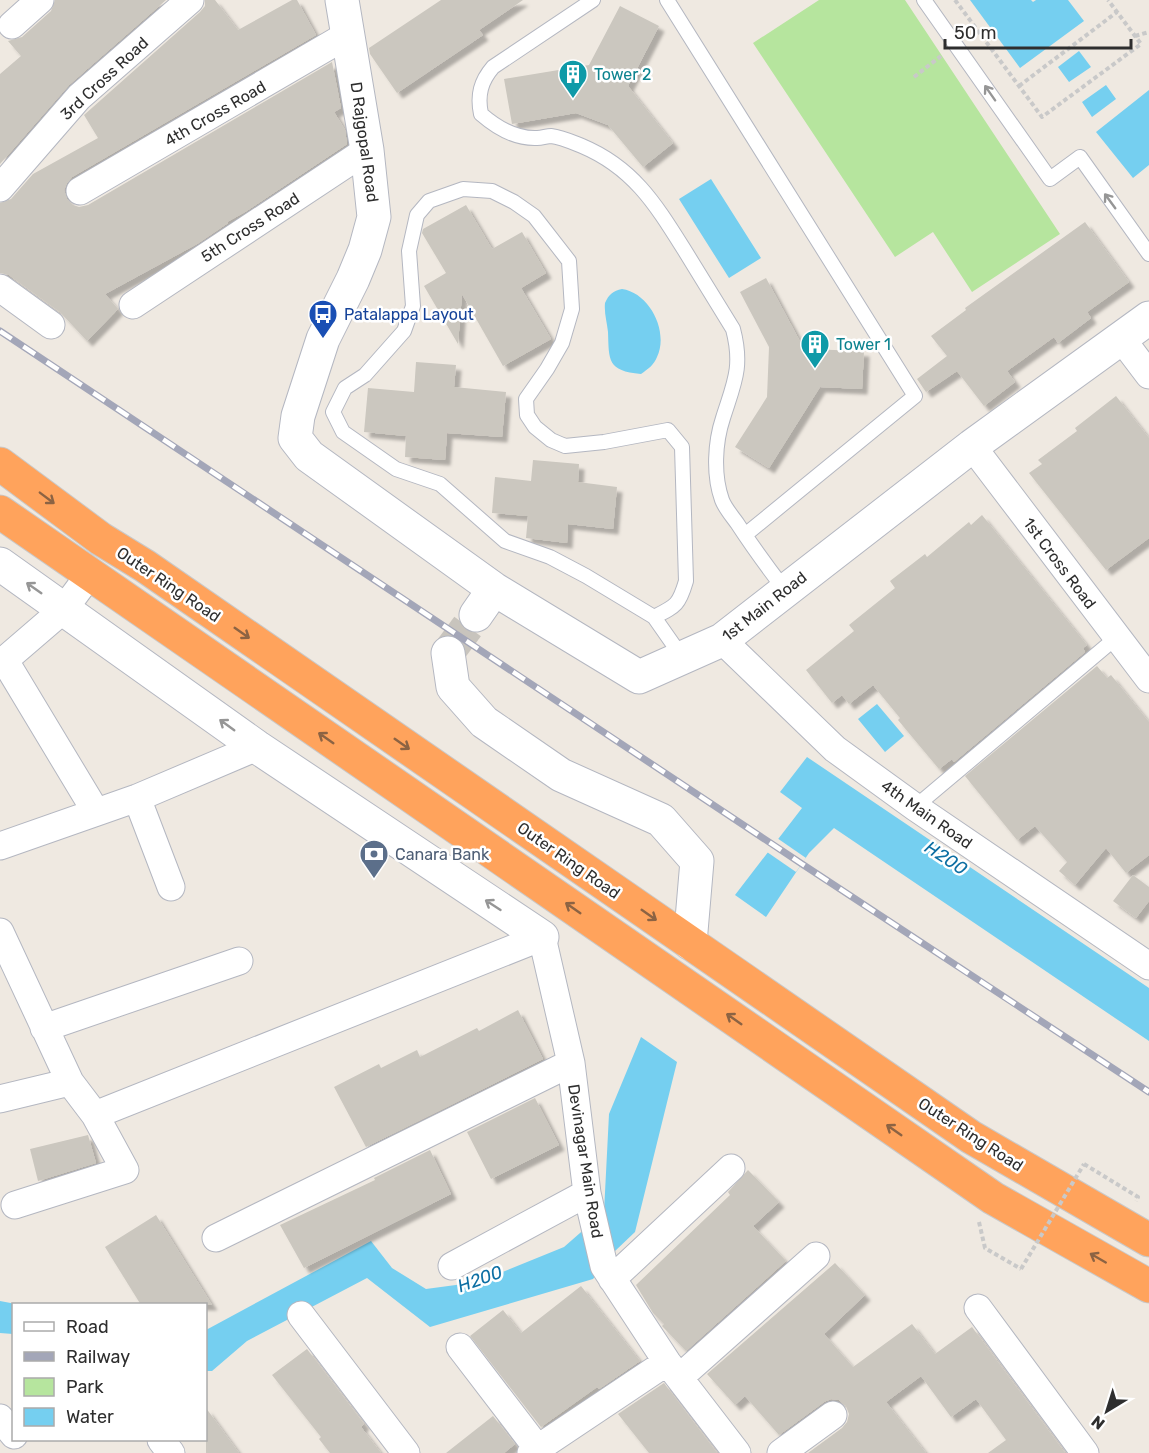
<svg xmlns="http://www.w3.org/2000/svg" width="1149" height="1453" font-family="Rubik,sans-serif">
  <defs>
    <filter id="shadow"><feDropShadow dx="5.5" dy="5.5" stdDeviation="1.5" flood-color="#0004"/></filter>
  </defs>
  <rect width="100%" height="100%" fill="#efe9e1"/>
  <path fill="#b6e59e" d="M819,0H905L1060,234L972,292L933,232L895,257L753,43Z"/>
  <path fill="#75cff0" d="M970,0H1031L1033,2L1036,0H1068L1084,21L1020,68Z
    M1079,51L1091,67L1069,82L1058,67Z
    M1106,85L1116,99L1092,117L1082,102Z
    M1149,90V165L1133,178L1096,132Z
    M711,179L761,258L729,278L679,199Z
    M622,289C650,293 669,332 657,357C654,365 648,369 641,374C607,371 609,360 608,332C607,322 604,313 605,303C609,294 613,291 622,289Z
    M877,704L904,736L885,752L858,719Z
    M807,757L1149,988V1041L834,828L809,853L766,917L735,895L802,808L780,792Z
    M641,1037L677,1062L635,1232L614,1252L593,1279L430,1327L367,1278L247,1341L212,1371H206V1330L371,1241L392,1268L426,1289L478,1282L564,1247L604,1212L609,1114Z
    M0,1301L16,1304H14L13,1334L0,1333Z"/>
  <path fill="#efe9e1" d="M777,838L806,858L796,872L767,852Z"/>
  <path fill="#cbc7bf" filter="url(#shadow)" d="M55,0H166L69,85L0,164V74L21,56L8,41L22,37L51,11Z
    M205,0H215L238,30L292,0H297L316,35L72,177L67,183L64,190L67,199L73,205L79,207L88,205L332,62L341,108L334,112L345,130L347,144L245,212L227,222L228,223L197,244L105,294L118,309L87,341L60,312L9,275L0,273V203L11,199L33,174L98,138L84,115L200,12L205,6Z
    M441,0H523L479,30L483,35L397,93L370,54L369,48Z
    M620,6L659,26L628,86L673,143L643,167L608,125L576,113L512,124L504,79L589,65Z
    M466,205L492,249L522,232L546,273L521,288L551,339L503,366L462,294L458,344L424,286L446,273L422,233L423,229Z
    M1085,222L1129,282L1087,312L1091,318L1058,343L1054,337L1007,371L1015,382L984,406L957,371L926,392L917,379L947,356L931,336L966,310L965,308Z
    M766,278L804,349L864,351L862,389L820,387L769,468L735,447L767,397L769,347L740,292Z
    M416,362L456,365L454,387L506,392L502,437L447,433L445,460L405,457L406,436L364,432L368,388L414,392Z
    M1116,396L1149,438V538L1106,570L1029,473L1042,464L1038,460L1077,431L1075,428Z
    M533,460L579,464L578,482L617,487L613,529L568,524L567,543L526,538L528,516L492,513L495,477L531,481Z
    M982,515L1087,645L1083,648L1085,652L954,762L952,759L939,769L898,720L900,718L873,685L849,704L842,695L832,703L806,670L854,631L849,625L895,588L890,581L925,554L927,557L969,522L971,525Z
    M1097,666L1107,678L1111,675L1149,722V855L1126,873L1106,848L1075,885L1059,871L1067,862L1035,826L1017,840L965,776Z
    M1133,875L1149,887V901L1136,918L1113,901Z
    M518,1010L543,1059L366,1147L334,1087L379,1064L381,1068L417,1050L420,1057L477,1028L479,1031Z
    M535,1098L559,1145L491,1179L467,1132Z
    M88,1135L96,1163L38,1181L30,1149Z
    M430,1150L451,1194L304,1268L280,1225L375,1180L374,1178Z
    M748,1170L779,1202L753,1226L786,1261L686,1351L662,1326L664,1324L653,1313L636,1285L730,1195L728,1192Z
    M156,1215L212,1305H141L105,1247Z
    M835,1263L865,1295L824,1334L853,1367L912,1324L935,1354L972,1327L1065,1453H988L1006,1440L976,1399L951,1417L921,1376L886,1402L926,1453H808L842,1428L847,1422L849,1414L846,1406L839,1400L831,1399L824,1402L779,1435L745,1396L735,1405L707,1374Z
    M581,1286L640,1361L599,1389L597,1387L541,1427L470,1336L503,1310L521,1333Z
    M307,1349L364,1424L361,1427L381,1453H330L319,1439L321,1437L272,1375Z
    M664,1383L717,1453H649L618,1414Z
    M206,1408L239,1453H206Z
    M493,1416L515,1444L504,1453H446Z"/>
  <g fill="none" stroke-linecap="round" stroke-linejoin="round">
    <path stroke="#c8c4bd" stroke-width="33" stroke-dasharray="33 16" stroke-linecap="butt" d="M448,653L476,615"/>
    <g stroke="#b4b7c1" stroke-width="16">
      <path id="lane" d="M593,0L493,67C481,81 477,95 481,114C497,128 515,139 537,138C542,138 547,136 551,136C561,137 572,142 582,146C634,168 656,205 685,251C701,277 717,303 733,329C743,367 734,383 723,418C715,442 713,475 722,500C725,508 732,516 737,523C752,546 768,568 785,590
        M667,0L915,396L745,535
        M924,0L1050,179L1080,157L1149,254
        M654,617C676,606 679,605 686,581L682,447L668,430L604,442L565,446L551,440L535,427L527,415L526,399L547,369L562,343L572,309L569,261L534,216L514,202L492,191L463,189L429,201L417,215L409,251L413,306L404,331L365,375L345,388L333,412L343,432L396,469L440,484L505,541L550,557L586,576L654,617L682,657
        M915,807L1117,637"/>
    </g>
    <g stroke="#b4b7c1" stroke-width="29">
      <path id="street" d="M12,25L40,0
        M0,188L79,97L190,0
        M80,191L349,34
        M0,288L51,325
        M133,305L367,150
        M1121,338L1149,375
        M972,446L1149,679
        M722,640L835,749L915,807L1149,966
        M5,661L96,812
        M0,664L64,609L90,574
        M137,798L171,887
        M0,846L137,798L257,747
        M0,932L70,1082L95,1115L125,1170L15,1205
        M44,1028L239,961
        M0,1099L70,1082
        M95,1115L542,937L571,1063L587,1193L604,1266L667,1362L737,1453
        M216,1238L571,1063
        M452,1266L587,1193
        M612,1279L731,1168
        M978,1308L1085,1453
        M301,1315L406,1453
        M460,1347L538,1449
        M680,1377L816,1256
        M0,1418L14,1435
        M161,1440L171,1453
        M531,1453L667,1362
        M781,1453L833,1415"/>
    </g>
    <g stroke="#b4b7c1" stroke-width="35">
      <path id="secondary" d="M342,0L367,150L374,217L365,250L353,279L323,339L298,416L295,438L309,456L494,589L639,677L722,640L972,446L1149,318
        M0,564L257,747L542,937
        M476,615L494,589
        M448,653L453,687L484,722L561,775L661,820L697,861L690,943"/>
    </g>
    <g stroke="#c9c9c9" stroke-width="35">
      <path id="highway" d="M0,464L101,539L145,566L971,1137L1149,1240
        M0,512L993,1198L1149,1286"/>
    </g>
    <path stroke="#c9c9c9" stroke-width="4" stroke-dasharray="4.5 3" stroke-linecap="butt" d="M955,0L1042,117L1141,44L1108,0
      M1135,36L1149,32
      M914,77L941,56
      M1019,86L1117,12
      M1084,1164L1138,1197L1136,1201
      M979,1222L985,1248L1021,1269"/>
    <use href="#lane" stroke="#fff" stroke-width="14"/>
    <use href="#street" stroke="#fff" stroke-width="27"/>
    <use href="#secondary" stroke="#fff" stroke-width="33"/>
    <use href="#highway" stroke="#ffa35c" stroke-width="33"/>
    <g stroke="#a3a6b8" stroke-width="7">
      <path id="rail" d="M0,331L802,864L1149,1092"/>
    </g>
    <use href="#rail" stroke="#fff" stroke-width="4.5" stroke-dasharray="14" stroke-linecap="butt"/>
    <path stroke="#c9c9c9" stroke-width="4" stroke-dasharray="4.5 3" stroke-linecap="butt" d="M1021,1269L1084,1164"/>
  </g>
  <defs><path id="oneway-shaft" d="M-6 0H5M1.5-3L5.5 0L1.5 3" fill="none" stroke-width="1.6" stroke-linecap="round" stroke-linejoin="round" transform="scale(1.5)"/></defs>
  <g stroke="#969696">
    <use href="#oneway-shaft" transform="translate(990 93) rotate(-125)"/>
    <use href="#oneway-shaft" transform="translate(1110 201) rotate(-126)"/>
    <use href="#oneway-shaft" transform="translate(34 588) rotate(-145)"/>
    <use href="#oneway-shaft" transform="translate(227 725) rotate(-144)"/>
    <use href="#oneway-shaft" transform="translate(493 905) rotate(-147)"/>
  </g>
  <g stroke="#8c6343">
    <use href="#oneway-shaft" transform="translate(47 498) rotate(37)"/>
    <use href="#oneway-shaft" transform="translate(242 633) rotate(35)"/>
    <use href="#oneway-shaft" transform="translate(326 738) rotate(-145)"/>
    <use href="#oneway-shaft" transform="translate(402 744) rotate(35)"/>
    <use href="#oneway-shaft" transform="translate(573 908) rotate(-145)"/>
    <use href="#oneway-shaft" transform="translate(649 915) rotate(35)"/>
    <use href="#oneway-shaft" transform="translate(734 1019) rotate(-145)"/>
    <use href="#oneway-shaft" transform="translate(894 1130) rotate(-145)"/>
    <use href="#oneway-shaft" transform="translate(1098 1258) rotate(-150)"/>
  </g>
  <defs>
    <g id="building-pin" transform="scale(1.5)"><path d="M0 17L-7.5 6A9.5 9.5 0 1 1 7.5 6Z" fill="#0f9aa8" stroke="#fff"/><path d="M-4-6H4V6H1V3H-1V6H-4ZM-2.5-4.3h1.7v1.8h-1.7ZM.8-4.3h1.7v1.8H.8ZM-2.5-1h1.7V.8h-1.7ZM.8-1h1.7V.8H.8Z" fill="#fff"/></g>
    <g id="bus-pin" transform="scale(1.5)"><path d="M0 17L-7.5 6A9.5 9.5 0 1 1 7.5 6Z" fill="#1a4fb4" stroke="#fff"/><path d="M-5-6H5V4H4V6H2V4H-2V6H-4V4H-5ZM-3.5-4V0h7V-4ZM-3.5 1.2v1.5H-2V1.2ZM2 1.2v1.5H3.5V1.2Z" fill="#fff"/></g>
    <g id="bank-pin" transform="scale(1.5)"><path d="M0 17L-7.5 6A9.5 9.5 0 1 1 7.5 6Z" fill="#5c6f8a" stroke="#fff"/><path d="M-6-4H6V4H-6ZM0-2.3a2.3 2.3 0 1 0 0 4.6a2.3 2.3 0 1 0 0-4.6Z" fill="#fff"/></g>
  </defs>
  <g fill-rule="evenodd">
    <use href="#building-pin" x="573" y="74"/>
    <use href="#bus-pin" x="323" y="314"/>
    <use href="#building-pin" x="815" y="344"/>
    <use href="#bank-pin" x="374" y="854"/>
  </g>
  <g text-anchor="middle" stroke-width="5" stroke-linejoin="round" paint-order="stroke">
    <g font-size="16" fill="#0d838f" stroke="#fff" text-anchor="start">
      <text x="594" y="80">Tower 2</text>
      <text x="836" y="350">Tower 1</text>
    </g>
    <g font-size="16" fill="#2e2e2e" stroke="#fff">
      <text transform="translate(104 78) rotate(-43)" y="6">3rd Cross Road</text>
      <text transform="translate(215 113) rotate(-30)" y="6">4th Cross Road</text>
      <text transform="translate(365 142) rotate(82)" y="6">D Rajgopal Road</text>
      <text transform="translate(250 227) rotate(-33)" y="6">5th Cross Road</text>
      <text transform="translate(1060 563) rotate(53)" y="6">1st Cross Road</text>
      <text transform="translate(169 584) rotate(34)" y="6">Outer Ring Road</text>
      <text transform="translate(764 606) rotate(-38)" y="6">1st Main Road</text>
      <text transform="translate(927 814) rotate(35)" y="6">4th Main Road</text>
      <text transform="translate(569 860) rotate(35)" y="6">Outer Ring Road</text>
      <text transform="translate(971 1134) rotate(33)" y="6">Outer Ring Road</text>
      <text transform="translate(586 1161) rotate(81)" y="6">Devinagar Main Road</text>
    </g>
    <g font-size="16" fill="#164399" stroke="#fff" text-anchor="start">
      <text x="344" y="320">Patalappa Layout</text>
    </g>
    <g font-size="16" fill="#4e5e75" stroke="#fff" text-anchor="start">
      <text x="395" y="860">Canara Bank</text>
    </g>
    <g font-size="18" font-style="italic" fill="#0d6fa3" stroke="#fff">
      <text transform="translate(946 858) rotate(33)" y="6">H200</text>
      <text transform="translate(480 1279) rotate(-20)" y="6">H200</text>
    </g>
  </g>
  <rect x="12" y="1303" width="195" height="138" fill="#ffffff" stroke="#ababab" stroke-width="1.5"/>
  <rect x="24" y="1322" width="30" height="9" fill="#ffffff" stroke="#ababab" stroke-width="1.5"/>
  <text x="66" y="1333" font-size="18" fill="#2e2e2e">Road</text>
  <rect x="24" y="1352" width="30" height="9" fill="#a3a6b8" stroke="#ababab" stroke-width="1.5"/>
  <text x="66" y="1363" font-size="18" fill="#2e2e2e">Railway</text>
  <rect x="24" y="1378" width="30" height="18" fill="#b6e59e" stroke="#ababab" stroke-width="1.5"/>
  <text x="66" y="1393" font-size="18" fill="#2e2e2e">Park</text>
  <rect x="24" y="1408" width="30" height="18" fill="#75cff0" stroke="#ababab" stroke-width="1.5"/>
  <text x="66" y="1423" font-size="18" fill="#2e2e2e">Water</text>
  <g transform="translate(1107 1411) rotate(218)" stroke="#ffffff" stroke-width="4.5" paint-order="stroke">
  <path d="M0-4.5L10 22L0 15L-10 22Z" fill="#2e2e2e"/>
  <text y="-9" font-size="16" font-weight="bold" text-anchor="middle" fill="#2e2e2e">N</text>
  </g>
  <path d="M945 39v9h186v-9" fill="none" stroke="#2e2e2e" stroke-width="3"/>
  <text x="954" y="39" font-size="18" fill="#2e2e2e" stroke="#ffffff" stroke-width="4.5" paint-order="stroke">50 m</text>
</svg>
